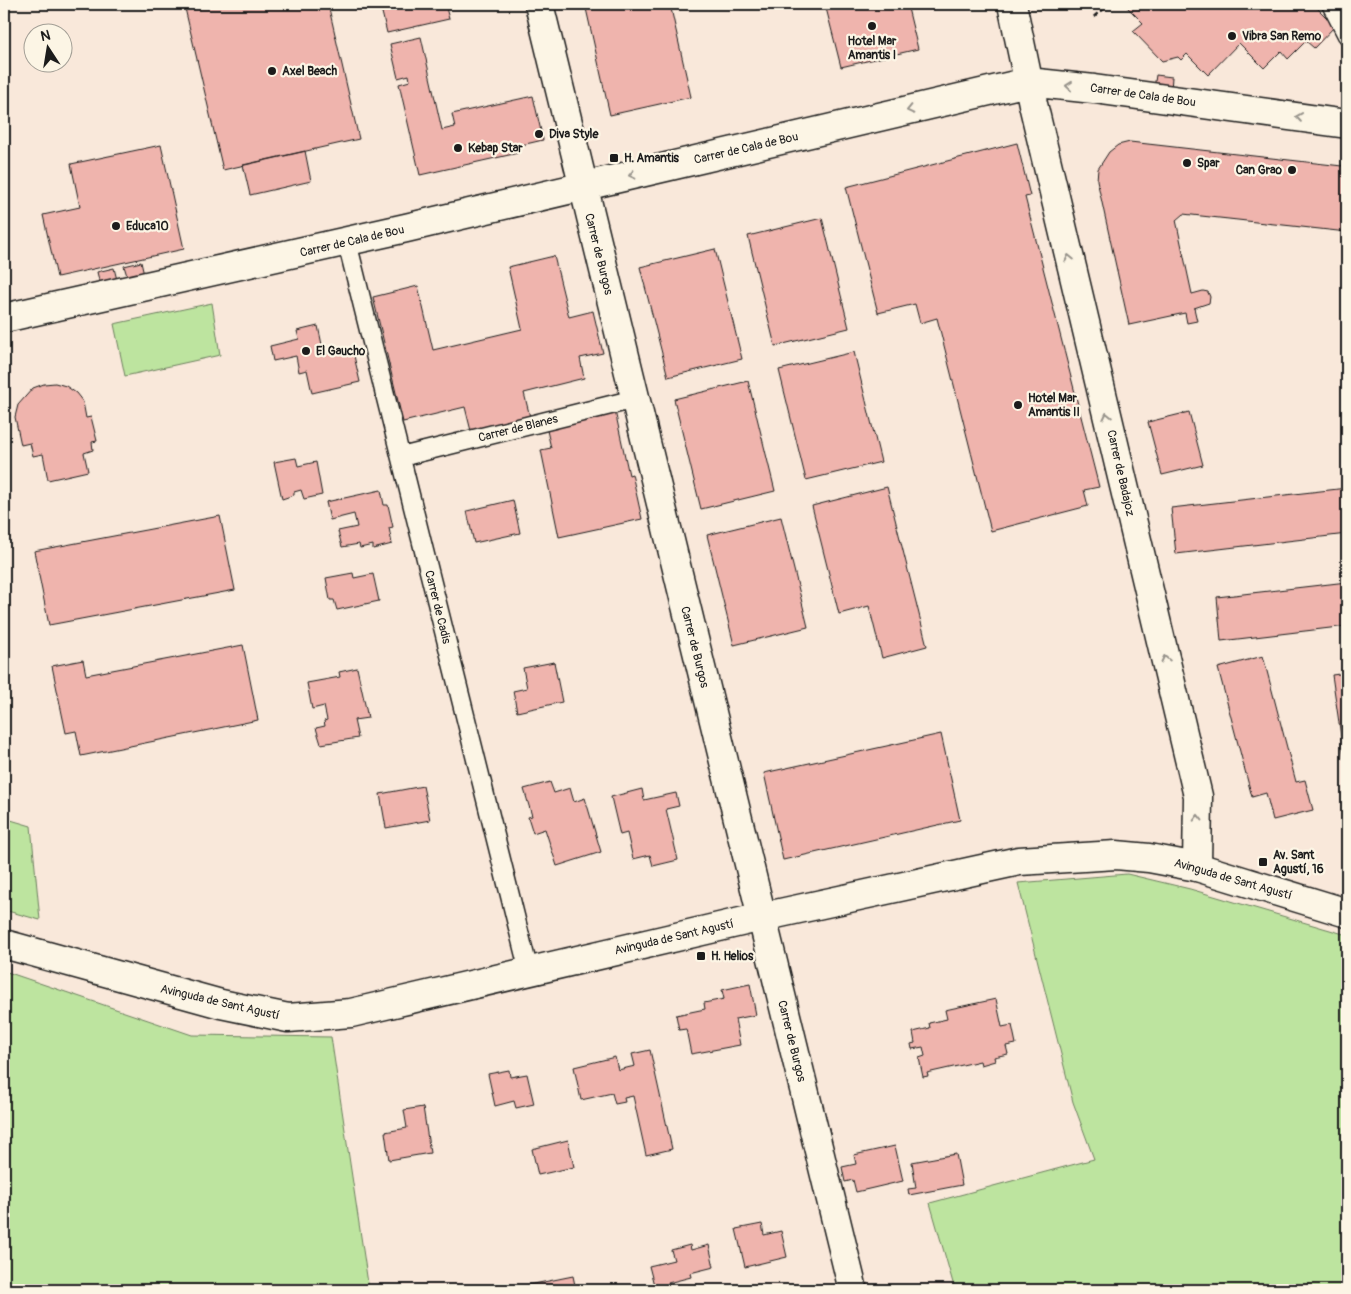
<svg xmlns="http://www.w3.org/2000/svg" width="1351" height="1294" font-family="Pangolin,sans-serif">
  <rect width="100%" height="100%" fill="#f9e8da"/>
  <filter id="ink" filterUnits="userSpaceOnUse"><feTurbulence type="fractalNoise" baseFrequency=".02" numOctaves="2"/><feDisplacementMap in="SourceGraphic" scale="10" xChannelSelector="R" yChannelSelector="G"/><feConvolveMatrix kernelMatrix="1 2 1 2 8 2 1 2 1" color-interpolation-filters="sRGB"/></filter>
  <g filter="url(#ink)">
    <path fill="#bde49f" stroke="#6c805e" d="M212,303L220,355L125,376L114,324Z
      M4,818L31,826L40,920L4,910Z
      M1127,874L1190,889L1347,935V1268L1345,1290H1085L1084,1287L1074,1290H955L930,1203L1094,1159L1073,1102L1018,883Z
      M4,971L192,1035L331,1037L369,1290H4Z"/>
    <path fill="#efb4ad" stroke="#1c1c1c" d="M184,4H328L359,139L223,170Z
      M380,4H445L449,19L387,33Z
      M585,4H670L691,97L610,115Z
      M825,4H907L918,49L841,67Z
      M1124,4H1313L1335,26L1314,48L1306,41L1288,59L1281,51L1264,68L1239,43L1208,75L1187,54L1181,60L1178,57L1162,61L1133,31L1143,23Z
      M1337,4H1347V23Z
      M421,37L442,130L455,127L452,114L533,96L543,140L517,146L518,153L420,175L399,84L410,81L409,75L398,78L390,44Z
      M1156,75L1172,77L1171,90L1154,88Z
      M1130,142L1342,166L1343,158H1347V232L1183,214L1176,220L1192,294L1203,291L1208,292L1210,297L1209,303L1194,308L1197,321L1187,323L1185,313L1129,325L1097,180L1098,169L1109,152L1118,145Z
      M1017,143L1030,196L1025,197L1099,487L1084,490L1088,506L991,531L937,318L920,323L915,304L878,313L846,187Z
      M161,145L184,249L57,277L43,215L80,207L71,164Z
      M305,151L311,181L250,195L243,165Z
      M822,218L849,328L775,346L748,236Z
      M715,249L742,359L668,377L640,267Z
      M554,256L569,317L593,311L603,353L580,358L584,378L524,393L530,417L471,431L465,407L403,422L373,297L418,286L433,350L522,329L508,267Z
      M141,262L144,275L128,279L124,266Z
      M114,268L117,280L100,284L97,272Z
      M318,326L324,354L352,347L360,382L312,393L307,370L299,372L296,356L273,361L270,346L299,339L297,331Z
      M854,352L881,462L806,480L779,370Z
      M748,381L775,491L701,509L674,399Z
      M55,383L66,386L76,393L83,402L86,418L91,417L97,441L92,442L93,450L84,453L88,471L48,480L43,454L33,456L30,443L21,445L15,417L18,405L33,388L44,384Z
      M615,411L629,475L632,474L642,519L559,537L541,450L551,448L546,426Z
      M1189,412L1203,465L1162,475L1148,422Z
      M296,458L298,466L316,462L322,495L304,499L301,490L294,492V495L282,499L274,462Z
      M887,487L927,646L882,658L869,606L839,614L812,506Z
      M1347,488V534L1176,554L1171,508Z
      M381,490L384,505H388L393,527L389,528L392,544L373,549V545L360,548L359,544L342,547L338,531L357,527L354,514L330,520L326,502Z
      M513,500L520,533L474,543L467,511Z
      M220,516L235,590L49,625L34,551Z
      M781,517L808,627L734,645L707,535Z
      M353,573L354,578L373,574L379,601L337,610L334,600H330L326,578Z
      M1347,582V626L1221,641L1217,597Z
      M243,645L258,720L81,756L76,731L66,733L52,666L83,660L86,675Z
      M1263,656L1296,782L1305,780L1313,810L1273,820L1266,793L1252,797L1218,668Z
      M554,662L562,702L517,712L513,691L527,688L523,668Z
      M357,668L368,718L354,720L358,738L321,744L316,728L325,726L324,721L327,720L324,706L312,709L307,683L340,677L339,672Z
      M1347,673V777L1332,675Z
      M941,734L960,820L783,860L764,773Z
      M550,782L554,793L570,788L574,802L585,798L601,852L557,866L545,829L533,833L528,817L532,816L524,789Z
      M423,786L430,820L386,828L380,794Z
      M642,789L644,800L676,793L679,806L666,809L678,860L653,866L650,855L633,859L627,833L620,835L611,797Z
      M750,984L756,1015L735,1019L740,1045L691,1054L686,1029L679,1030L676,1015L705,1009L704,1003L724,999L722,990Z
      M996,999L1002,1027L1012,1025L1016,1044L1006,1046L1008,1054L994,1057L995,1061L981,1065L980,1061L927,1073L928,1076L923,1077L919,1058L925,1056L923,1047L912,1049L911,1044L915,1043L913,1032L930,1028L929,1023L947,1019L945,1010Z
      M650,1050L672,1149L646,1155L633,1096L624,1098L625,1102L615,1104L612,1093L581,1100L574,1067L615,1057L618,1070L635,1066L632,1054Z
      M509,1070L510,1077L527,1074L534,1104L516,1108L514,1101L495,1106L488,1074Z
      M423,1107L430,1153L389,1160L385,1132L407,1128L404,1110Z
      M568,1140L574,1167L538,1175L532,1149Z
      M895,1146L903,1181L856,1192L853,1180L845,1182L842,1167L856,1164L854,1155Z
      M956,1154L962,1185L909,1195L908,1189L916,1188L912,1162Z
      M762,1224L764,1235L781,1231L787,1257L745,1267L736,1229Z
      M690,1245L691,1250L709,1245L714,1267L690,1273L691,1277L668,1283V1285L655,1289L649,1266L674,1260L671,1250Z
      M573,1276L576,1290H530L529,1285Z"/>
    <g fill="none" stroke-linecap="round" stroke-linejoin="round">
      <g stroke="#1c1c1c" stroke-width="21">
        <path id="lane" d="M1331,4L1347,35
          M347,242L529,972
          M401,457L635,399"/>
      </g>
      <g stroke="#1c1c1c" stroke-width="31">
        <path id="street" d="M539,4L853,1290
          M1012,4L1033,104L1198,796L1197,867
          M4,318L406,228L1028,82L1094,89L1347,124"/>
      </g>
      <g stroke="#1c1c1c" stroke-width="31">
        <path id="secondary" d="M4,944L221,1004L288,1018L351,1013L762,917L1019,861L1116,855L1149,858L1197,867L1347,913"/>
      </g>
      <path stroke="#1c1c1c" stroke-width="3" stroke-dasharray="5 4" stroke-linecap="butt" d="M1094,17L1109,4"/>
      <use href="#lane" stroke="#fcf5e5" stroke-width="18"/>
      <use href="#street" stroke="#fcf5e5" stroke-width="28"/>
      <use href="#secondary" stroke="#fcf5e5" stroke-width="28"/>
    </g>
    <defs><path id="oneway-chevron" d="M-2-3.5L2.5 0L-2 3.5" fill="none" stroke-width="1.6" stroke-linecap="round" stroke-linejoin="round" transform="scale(1.25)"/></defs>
    <g stroke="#97938b">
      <use href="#oneway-chevron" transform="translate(1069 86) rotate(-174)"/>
      <use href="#oneway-chevron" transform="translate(910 110) rotate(167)"/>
      <use href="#oneway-chevron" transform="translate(1299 117) rotate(-172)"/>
      <use href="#oneway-chevron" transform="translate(632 175) rotate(167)"/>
      <use href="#oneway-chevron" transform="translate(1069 258) rotate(-103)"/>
      <use href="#oneway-chevron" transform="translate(1107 416) rotate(-103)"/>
      <use href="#oneway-chevron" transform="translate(1165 659) rotate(-103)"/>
      <use href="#oneway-chevron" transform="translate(1198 818) rotate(-91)"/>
    </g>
  </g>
  <g fill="#1c1c1c" stroke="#fcf5e5" stroke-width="2">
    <circle cx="872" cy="26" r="5"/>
    <circle cx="1232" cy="36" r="5"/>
    <circle cx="272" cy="71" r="5"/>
    <circle cx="539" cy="134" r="5"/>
    <circle cx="458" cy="148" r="5"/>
    <rect x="609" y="153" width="10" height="10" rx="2.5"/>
    <circle cx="1187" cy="163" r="5"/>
    <circle cx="1292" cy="170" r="5"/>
    <circle cx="116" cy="226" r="5"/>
    <circle cx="306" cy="351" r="5"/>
    <circle cx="1018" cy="405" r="5"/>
    <rect x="1258" y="857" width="10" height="10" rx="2.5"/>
    <rect x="696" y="951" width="10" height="10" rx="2.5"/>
  </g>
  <g text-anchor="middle" stroke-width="4.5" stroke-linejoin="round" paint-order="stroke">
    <g font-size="12" font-weight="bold" fill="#1c1c1c" stroke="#fcf5e5" text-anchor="start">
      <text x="1242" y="40">Vibra San Remo</text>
      <text x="872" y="45" text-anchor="middle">Hotel Mar<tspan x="872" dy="14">Amantis I</tspan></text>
      <text x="282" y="75">Axel Beach</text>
      <text x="549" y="138">Diva Style</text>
      <text x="468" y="152">Kebap Star</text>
      <text x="624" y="162">H. Amantis</text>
      <text x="1197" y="167">Spar</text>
      <text x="1282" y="174" text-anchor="end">Can Grao</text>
      <text x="126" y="230">Educa10</text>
      <text x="316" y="355">El Gaucho</text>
      <text x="1028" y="402">Hotel Mar<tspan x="1028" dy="14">Amantis II</tspan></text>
      <text x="1273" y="859">Av. Sant<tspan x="1273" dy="14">Agustí, 16</tspan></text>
      <text x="711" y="960">H. Helios</text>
    </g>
    <g font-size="12" fill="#1c1c1c" stroke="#fcf5e5">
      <text transform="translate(1143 95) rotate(8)" y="4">Carrer de Cala de Bou</text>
      <text transform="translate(746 148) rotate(-13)" y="4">Carrer de Cala de Bou</text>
      <text transform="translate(352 241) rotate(-13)" y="4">Carrer de Cala de Bou</text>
      <text transform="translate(599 254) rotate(76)" y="4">Carrer de Burgos</text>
      <text transform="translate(518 428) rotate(-14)" y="4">Carrer de Blanes</text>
      <text transform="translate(1121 473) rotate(77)" y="4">Carrer de Badajoz</text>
      <text transform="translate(438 607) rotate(76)" y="4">Carrer de Cadis</text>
      <text transform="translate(695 647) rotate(76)" y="4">Carrer de Burgos</text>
      <text transform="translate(1233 879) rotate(16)" y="4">Avinguda de Sant Agustí</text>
      <text transform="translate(674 937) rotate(-13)" y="4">Avinguda de Sant Agustí</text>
      <text transform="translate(220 1002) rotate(13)" y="4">Avinguda de Sant Agustí</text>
      <text transform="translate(792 1041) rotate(76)" y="4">Carrer de Burgos</text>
    </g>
  </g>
  <rect width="1351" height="1294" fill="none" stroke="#fcf5e5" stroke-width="20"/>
  <rect x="10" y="10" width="1331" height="1274" fill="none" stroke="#1c1c1c" stroke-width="2" filter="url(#ink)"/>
  <g transform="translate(48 48) rotate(348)"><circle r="24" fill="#fcf5e5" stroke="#a29e95"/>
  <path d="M0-4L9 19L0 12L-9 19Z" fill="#1c1c1c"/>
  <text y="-8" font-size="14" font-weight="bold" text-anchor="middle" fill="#1c1c1c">N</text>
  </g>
</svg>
